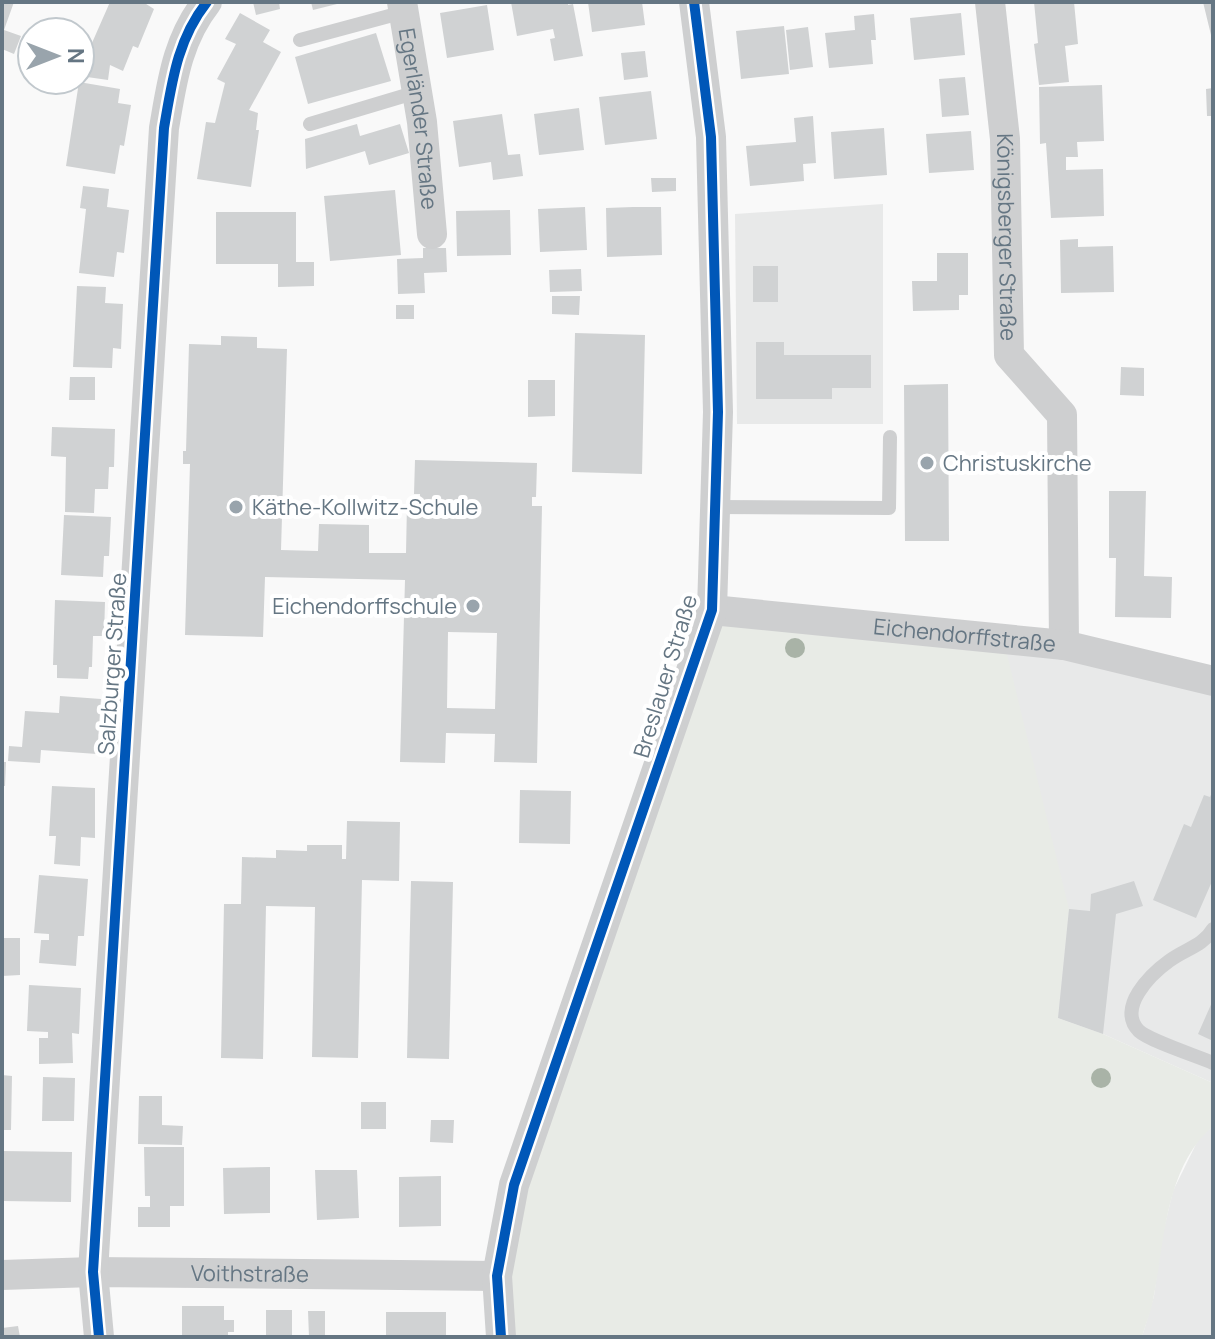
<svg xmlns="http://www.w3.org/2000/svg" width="1215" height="1339" font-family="Manrope,sans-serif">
  <rect width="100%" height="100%" fill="#f9f9f9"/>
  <path fill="#e8e9e9" d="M883,204V424H737L735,214Z
    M1003,638L1213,681V1083L1103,1034L1058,1018Z
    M1213,1126V1337H1142L1154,1296L1161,1241L1173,1191L1199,1138Z"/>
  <path fill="#e8ebe6" d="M712,610L1003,638L1069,909L1058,1018L1103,1034L1213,1083V1126C1166,1167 1165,1237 1154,1295C1152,1309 1146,1323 1142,1337H501L497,1276Z"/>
  <path fill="#d0d2d3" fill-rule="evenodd" d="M2,2H14L4,30L21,36L14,54L2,49Z
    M110,2H143L154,9L138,48L133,46L123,71L110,65L108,80L80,76V51L88,52Z
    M253,2H279L280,9L256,15Z
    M311,2H340L341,3L313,10Z
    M511,2H568V5L573,4L583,56L554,61L550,39L555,38L553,29L517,36Z
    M588,2H642L645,25L592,32Z
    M1034,2H1074L1078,44L1065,46L1069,82L1039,85L1034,44L1038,43Z
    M1203,2H1213V35H1211Z
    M487,5L494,50L447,58L440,13Z
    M240,13L270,30L263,42L281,52L249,110L258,113L256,130H259L251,187L197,179L206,122L215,123L225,83L217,79L236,44L225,39Z
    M961,13L965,55L914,60L910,18Z
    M874,14L876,40H871L873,64L829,68L825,33L855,30L854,16Z
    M784,26L789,74L741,79L736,31Z
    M808,27L813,67L790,70L786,30Z
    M376,33L391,81L308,104L295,57Z
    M645,51L648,77L624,80L621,53Z
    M965,77L969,115L942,117L939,79Z
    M79,82L120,89L118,103L131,105L124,146L120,145L115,174L66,166Z
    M1102,85L1104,141L1077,142L1078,157H1066V170L1103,169L1104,216L1051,218L1046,143L1040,144L1039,87Z
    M1213,88V116H1207L1206,89Z
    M651,91L657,139L605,145L599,97Z
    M579,108L584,150L539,155L534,114Z
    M502,114L508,155L520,154L523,176L493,180L491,162L459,167L453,121Z
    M813,116L816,163L803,164L804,181L750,186L746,146L796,142L794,118Z
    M357,124L360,136L400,124L409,153L369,165L365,151L306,169L305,139Z
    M884,128L887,175L834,179L831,132Z
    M971,131L974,170L929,173L926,134Z
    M651,178H676V191L652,192Z
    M83,186L109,189L107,207L129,210L124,253L117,252L114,277L79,273L86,209L80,208Z
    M395,190L401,255L330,261L324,196Z
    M585,207L587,250L540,252L538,209Z
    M633,207H661L662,255L607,257L606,208Z
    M510,210L511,255L457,256L456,211Z
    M216,212H296V262H314V286L278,287V264H216Z
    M1078,239V247L1113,246L1114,292L1061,293L1060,240Z
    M423,248H446L447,272L424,273L425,293L398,294L397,259L423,258Z
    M937,253H968V295H959V310L913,311L912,281H937Z
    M753,266H778V302H753Z
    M581,269L582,291L550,292L549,270Z
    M77,286L106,287L105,303L123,304L121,349L113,348L112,368L73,367Z
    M552,296H580L579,315L552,314Z
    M396,305H414V319H396Z
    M575,333L645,335L642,474L572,472Z
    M221,336L257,337V348L287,349L281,550L318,551L319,524L369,525V553H406L407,504L420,505V494H414L415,460L537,463L536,497H532V506H542L537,763L494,762L495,734L446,733L445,763L400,762L405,580L265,577L263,637L185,635L190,464H183V451H186L189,344L221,345ZM448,632L497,633L495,709L447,708Z
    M756,342H784V355H871V388H832V399H756Z
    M1121,367L1144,368V396L1120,395Z
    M70,377H95V400H69Z
    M528,380H555V416L528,417Z
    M948,384L949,541H905L904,385Z
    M52,427L115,429L114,467H109L108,489H95L94,513L65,512L66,457L51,456Z
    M1109,491H1146L1144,576L1172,577L1171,618L1115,617L1116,558H1109Z
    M64,515L111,517L109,556H104L103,577L61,575Z
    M55,600L105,602L104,636H93L92,667H89L88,679L57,678V665H53Z
    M60,696L101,699L97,754L41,750L40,763L8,761L9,746L22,747L25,711L59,713Z
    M2,762H6L5,786H2Z
    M52,786L95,788V838L81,837L80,866L54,864L56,836H49Z
    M520,790L571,791L570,844L519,843Z
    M1213,790V879L1196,918L1153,900L1184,824L1191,827L1204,795L1210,797Z
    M347,821L400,822L399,881L362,880L358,1058L312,1057L315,907L266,906L263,1059L221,1058L224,904H241L242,857L276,858V850L307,851V845H342V859H346Z
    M39,875L88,879L84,936H78L76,966L39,963L41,940H49V934L34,933Z
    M411,881L453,882L449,1059L407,1058Z
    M1134,881L1143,906L1116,914L1103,1034L1058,1018L1069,909L1090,911L1091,894Z
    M2,938H20V975L2,976Z
    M29,985L81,988L79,1034L72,1033L73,1063L39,1064V1038H48V1032L27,1031Z
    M1213,1000V1041L1198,1034Z
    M2,1075L12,1076L11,1130H2Z
    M43,1077L75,1078L74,1121H42Z
    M139,1096H162V1125L183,1126L182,1145L138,1144Z
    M361,1102H386V1129H361Z
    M431,1120H454L453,1143L430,1142Z
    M144,1147H184V1206H170V1227H138V1207H150V1196H145Z
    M2,1151L72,1152L71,1202L2,1201Z
    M270,1167V1213L224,1214L223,1168Z
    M315,1170H357L359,1218L317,1220Z
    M441,1176V1226L399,1227V1177Z
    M182,1306H224V1320H234V1332H228V1337H182Z
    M266,1310H292V1337H266Z
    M308,1311H325V1337H309Z
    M386,1312H446V1337H386Z
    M18,1326L20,1337H3L2,1328Z"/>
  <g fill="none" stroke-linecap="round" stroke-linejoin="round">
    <path stroke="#cecfd0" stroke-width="14" d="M300,40L404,12
      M310,124L417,92
      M715,507L889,508L890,437
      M1213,929C1203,946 1185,949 1169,961C1151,974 1116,1008 1139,1031C1150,1041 1197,1056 1213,1063"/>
    <g stroke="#cecfd0" stroke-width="30">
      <path id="s1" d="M402,2L422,122L432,234"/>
      <path id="s2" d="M990,2L1005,139L1009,355L1062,415L1064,645"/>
      <path id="s3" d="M712,610L1064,645L1213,681"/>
      <path id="s4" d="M2,1275L93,1272L497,1276"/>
      <path d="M99,1337L93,1272L164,128C172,82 177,40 207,2"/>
      <path d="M501,1337L497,1276L514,1185L712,610L718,412L711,137L694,2"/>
    </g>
    <g stroke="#fff" stroke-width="15">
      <path id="cycleway" d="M99,1337L93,1272L164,128C172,82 177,40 207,2
        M501,1337L497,1276L514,1185L712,610L718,412L711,137L694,2"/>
    </g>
    <use href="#cycleway" stroke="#0057b8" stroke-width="10"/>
  </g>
  <g fill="#a9b3a7">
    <circle cx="795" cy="648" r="10"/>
    <circle cx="1101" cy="1078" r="10"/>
  </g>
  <g fill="#99a4ac" stroke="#fff" stroke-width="3">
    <circle cx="927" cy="463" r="8"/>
    <circle cx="236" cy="507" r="8"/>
    <circle cx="473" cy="606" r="8"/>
  </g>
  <g text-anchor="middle" stroke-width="8" stroke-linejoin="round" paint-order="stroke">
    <g font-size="22" fill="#657683" stroke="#fff">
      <text dy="8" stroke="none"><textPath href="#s1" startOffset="118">Egerländer Straße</textPath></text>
      <text dy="8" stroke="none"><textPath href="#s2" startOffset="236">Königsberger Straße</textPath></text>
      <text dy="8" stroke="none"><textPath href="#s3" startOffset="254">Eichendorffstraße</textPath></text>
      <text transform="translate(112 664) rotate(-86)" y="8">Salzburger Straße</text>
      <text transform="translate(665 676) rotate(-73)" y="8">Breslauer Straße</text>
      <text dy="8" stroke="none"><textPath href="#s4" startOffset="248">Voithstraße</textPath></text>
    </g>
    <g font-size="22" fill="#657683" stroke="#fff" text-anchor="start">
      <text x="943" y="471">Christuskirche</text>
      <text x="252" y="515">Käthe-Kollwitz-Schule</text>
      <text x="457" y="614" text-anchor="end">Eichendorffschule</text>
    </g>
  </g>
  <rect width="1215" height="1339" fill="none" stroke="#657683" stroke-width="8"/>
  <g transform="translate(56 56) rotate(90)"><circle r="38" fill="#ffffff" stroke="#c1c8cd" stroke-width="2"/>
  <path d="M0-6L14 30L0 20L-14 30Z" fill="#99a4ac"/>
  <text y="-12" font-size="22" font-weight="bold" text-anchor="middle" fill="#657683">N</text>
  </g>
</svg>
